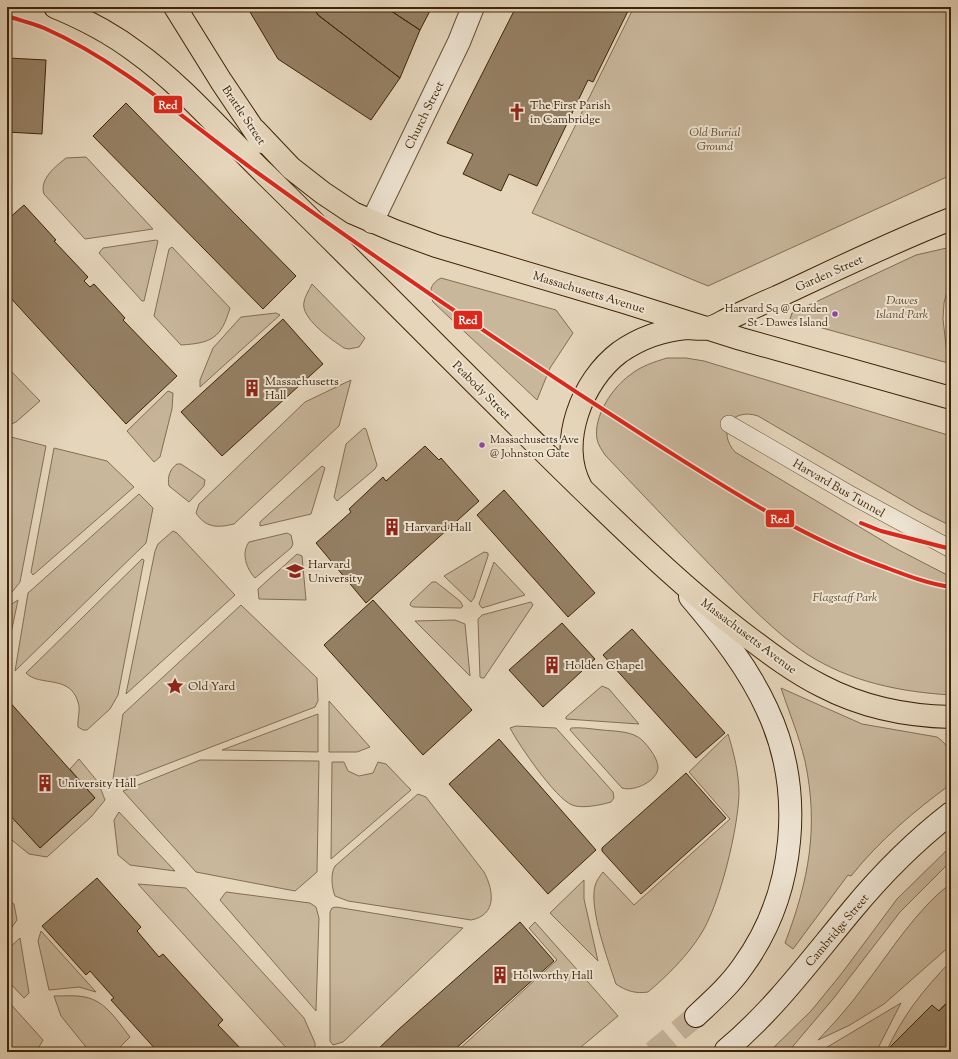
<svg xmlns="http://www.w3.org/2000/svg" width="958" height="1059" font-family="'Sorts Mill Goudy',serif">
  <rect width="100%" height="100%" fill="#e5d5bb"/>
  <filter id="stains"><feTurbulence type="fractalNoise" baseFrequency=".005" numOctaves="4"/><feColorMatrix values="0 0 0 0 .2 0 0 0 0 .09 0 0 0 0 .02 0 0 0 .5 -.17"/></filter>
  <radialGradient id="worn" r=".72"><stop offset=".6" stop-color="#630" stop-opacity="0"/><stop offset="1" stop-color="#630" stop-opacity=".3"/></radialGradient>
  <path fill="#c9b79c" stroke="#846e51" d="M634,7H951V175L708,286L532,213Z
    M86,157L153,229L85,239L44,194C39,179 56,166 66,158Z
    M156,240L158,241L144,301H142L99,253L103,248Z
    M172,247L230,308C221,339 211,343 181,345L154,316L169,249Z
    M951,247V275L944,303L943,319L948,363L790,319L792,313L916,255Z
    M441,278L556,310L573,333L550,368L537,400L433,302C429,291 430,284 441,278Z
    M312,284L365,338L359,347L349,349L344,348C332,340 300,318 304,302C305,296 309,290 312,284Z
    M276,313L280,315L200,387V380L213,348L241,317Z
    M667,358H686L704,361L951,436V526L921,511L758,416C731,407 717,432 735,452L893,547L951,577V695C901,692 850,682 807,654C774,632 746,602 718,573C680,534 643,495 605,455C602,450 598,445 597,439C593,416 613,387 630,375C641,366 654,362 667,358Z
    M7,367L40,401L16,422L7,426Z
    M351,380L339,426L234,524C217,528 206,528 196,513L199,504L305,402Z
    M168,391L173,393L172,409L160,457L154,462L127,431Z
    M364,428L366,429L377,465L375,469L337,501L334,497L346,444Z
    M7,436L46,446L20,582L13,591L7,595Z
    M54,448L107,461L134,487L33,575L31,572Z
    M177,464H181L205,480L204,486L189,502L169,486C167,477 170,469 177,464Z
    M322,466L325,468L311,514L260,526V522Z
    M139,494L153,508L146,543L15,671L28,593Z
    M173,531L177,533L235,595L126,694L155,551L158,544Z
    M287,533L291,535L293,544L291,548L255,578C246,568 241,553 249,542Z
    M484,552L488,553V556L474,598L471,602L444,576Z
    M297,554L302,556L306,600L259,599L258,589Z
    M142,559L144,560L118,695L110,709L87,730H83L78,727C77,719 81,711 78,702C70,674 39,687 26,673Z
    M494,562L525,595L482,608L479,604Z
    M432,582H436L460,601L463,606L461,608L413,607L410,605L411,602Z
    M18,600L7,652V607Z
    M531,602L533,605L484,678H482L480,677L478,619L482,615Z
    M241,605L317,678L318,701L315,707L118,783L113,779L123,714Z
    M455,620L465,624L470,676L415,621Z
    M602,686L609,689L639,724L566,719V717Z
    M781,688L862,724L937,737C955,749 951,765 951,784C914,811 880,840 851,876L848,875L793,949L785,943C809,880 819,827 805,761C799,736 789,712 781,688Z
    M329,701L370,747L357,752H329Z
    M318,714V752L222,750Z
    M516,726L556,728L613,792L614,798L611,802C601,805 582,809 572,805C555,798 519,745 510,728Z
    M571,728C580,727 592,729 602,730C613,731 628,731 638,737C645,741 658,758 658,767C658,781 634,792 622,788L570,730Z
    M728,734C734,753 739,774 739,794C738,829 720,904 701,934C688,955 667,976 648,992C636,994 626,991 616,984C608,960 589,909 595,886C596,881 600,876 603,872L634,905L730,819L689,772Z
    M79,759L98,782L105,800L91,817L47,857L29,854L7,836V826L15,820L40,848L95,798L70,769Z
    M200,760L319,761L317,872L295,891L196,872L123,791Z
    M332,762H344L348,771L359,776L373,773L378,762L386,764L411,790L331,859Z
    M418,794L426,797L484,872C494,891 497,915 471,920L348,901L335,896C332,889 330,874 335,866Z
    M119,812L175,871L130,865L118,855L114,820Z
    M951,846V861L900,912L833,999L788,1052H769L811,1011L842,973L897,899Z
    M584,880V899L598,961L550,913Z
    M951,883V945L884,1004L850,1025L818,1040C834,1023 850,1006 864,986C891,951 915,911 951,883Z
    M138,884L186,888L304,1018L315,1043V1052H290Z
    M226,892L310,903L316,907L319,918L316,1011L220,900Z
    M12,903L14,904L17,920L7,934V907Z
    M336,907L463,928L343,1042L333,1045L330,1041V912L332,908Z
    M535,922L618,1016L575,1052H456L557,960L529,928Z
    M41,931L96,992L79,987L49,990L38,941Z
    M20,938L29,993L24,998L7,980V950Z
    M951,961V999L891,1052H886C903,1015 923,990 951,961Z
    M54,996C64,996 76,995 85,997C106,1001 118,1022 130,1037L115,1052H90L61,1016Z
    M7,1000L43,1040L36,1052H7Z
    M901,1003L876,1052H819Z"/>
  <path fill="#958064" stroke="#3e2406" d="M247,7H313L318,15L400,78L371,120L278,59Z
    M313,7H385L420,30L400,78L318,15Z
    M385,7H432L420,30Z
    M516,7H630L593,82L588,80L537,186L509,174L501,191L463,174L473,154L447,143Z
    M7,51L8,58L46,60L42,134L7,132Z
    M126,103L296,276L263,309L93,136Z
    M24,205L56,240L54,241L88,277L84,281L90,287L94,284L125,318L123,320L177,376L126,424L7,294V220Z
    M283,319L323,364L222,456L181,412Z
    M425,446L439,460L441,458L479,501L366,603L316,543L351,512L349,509L383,477L386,481Z
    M504,490L595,593L568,617L477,515Z
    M373,600L472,710L423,755L324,645Z
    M562,623L595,659L543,707L509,670Z
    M632,629L725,733L696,758L603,655Z
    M7,699L95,798L40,848L7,812Z
    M499,739L596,850L548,894L449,784Z
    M686,773L726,818L641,894L602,851V848Z
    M97,878L141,927L137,931L159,957L163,954L223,1020L218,1025L243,1051L248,1047L252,1052H158L111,1000L114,998L90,971L86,975L42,926Z
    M520,922L554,961L452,1052H377L376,1051L399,1029Z
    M951,999V1052H891L888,1049L932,1005L939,1011Z"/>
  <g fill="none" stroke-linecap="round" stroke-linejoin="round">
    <path stroke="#c4b297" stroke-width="22" stroke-dasharray="22 11" stroke-linecap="butt" d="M653,1052L696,1016"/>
    <g stroke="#685033" stroke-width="18">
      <path id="service" d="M729,424L851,495L951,549"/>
    </g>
    <g stroke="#685033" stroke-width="24">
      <path id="minor" d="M372,222L459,42L473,7"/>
    </g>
    <g stroke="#3e2406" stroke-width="24">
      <path id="secondary" d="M690,597C719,631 749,669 767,709C805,790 796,893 743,966C730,985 713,1000 696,1016
        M726,1050C775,1009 812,958 853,909C882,874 915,841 951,813"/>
    </g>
    <g stroke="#3e2406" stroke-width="24">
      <path id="primary" d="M55,7C84,19 111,33 136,52C181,84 224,134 264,173C371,278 475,385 583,490C635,540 686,590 744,634C769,653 794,672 822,686C862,707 906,716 951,717
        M175,7L221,81L262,142
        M255,130L291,168L323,193L353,213L395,231L436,246L624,302L741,339L951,398
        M581,487C557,444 582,380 620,352C640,338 663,330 687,328C694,328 702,330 708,328C715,327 722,322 728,319C744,312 760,304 777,297C835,270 892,242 951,219"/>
    </g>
    <use href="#service" stroke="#eee4d3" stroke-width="17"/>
    <use href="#minor" stroke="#eee4d3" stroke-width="22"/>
    <use href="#secondary" stroke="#eee4d3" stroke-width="22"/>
    <use href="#primary" stroke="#e5d5bb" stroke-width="22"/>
    <g stroke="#eee4d3" stroke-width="7">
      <path id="metro-1" d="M7,16C19,20 32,23 44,28C121,62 184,119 251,168C382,263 516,354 652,441C728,489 802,538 887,568C908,576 929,584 951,587
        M861,523L881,531L951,549"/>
    </g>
    <use href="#metro-1" stroke="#da291c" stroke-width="4"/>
  </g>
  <defs>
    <g id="church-bare" transform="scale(1.38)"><path d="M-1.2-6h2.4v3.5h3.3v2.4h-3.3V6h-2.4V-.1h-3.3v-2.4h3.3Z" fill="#8f2418" stroke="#eee4d3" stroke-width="2.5" paint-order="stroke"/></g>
    <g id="building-bare" transform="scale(1.38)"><path d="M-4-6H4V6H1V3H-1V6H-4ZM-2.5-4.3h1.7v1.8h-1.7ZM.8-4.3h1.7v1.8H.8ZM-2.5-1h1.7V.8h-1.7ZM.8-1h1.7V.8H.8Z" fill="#8f2418" stroke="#eee4d3" stroke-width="2.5" paint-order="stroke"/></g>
    <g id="university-bare" transform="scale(1.38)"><path d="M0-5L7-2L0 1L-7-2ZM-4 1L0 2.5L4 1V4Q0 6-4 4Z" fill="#8f2418" stroke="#eee4d3" stroke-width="2.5" paint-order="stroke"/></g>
    <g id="sight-bare" transform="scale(1.38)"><path d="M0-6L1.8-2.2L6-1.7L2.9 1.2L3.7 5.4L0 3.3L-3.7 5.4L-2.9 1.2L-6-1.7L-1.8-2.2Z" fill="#8f2418" stroke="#eee4d3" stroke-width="2.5" paint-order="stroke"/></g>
  </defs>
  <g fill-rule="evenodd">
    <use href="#church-bare" x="517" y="112"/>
    <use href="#building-bare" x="252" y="388"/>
    <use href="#building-bare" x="392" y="527"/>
    <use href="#university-bare" x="295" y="571"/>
    <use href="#building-bare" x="552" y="665"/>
    <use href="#sight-bare" x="175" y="686"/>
    <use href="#building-bare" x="45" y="783"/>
    <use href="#building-bare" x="500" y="975"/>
  </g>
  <g fill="#8e44ad" stroke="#eee4d3" stroke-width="1.5">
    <circle cx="835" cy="314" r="3.5"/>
    <circle cx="482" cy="445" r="3.5"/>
  </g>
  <g text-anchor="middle" stroke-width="4" stroke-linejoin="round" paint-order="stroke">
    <g font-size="11" fill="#3e2406" stroke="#eee4d3" text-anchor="end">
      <text x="828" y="312">Harvard Sq @ Garden<tspan x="828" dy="14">St - Dawes Island</tspan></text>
      <text x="490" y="443" text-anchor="start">Massachusetts Ave<tspan x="490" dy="14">@ Johnston Gate</tspan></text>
    </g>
    <g font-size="12" fill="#3e2406" stroke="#eee4d3" text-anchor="start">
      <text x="530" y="109">The First Parish<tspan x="530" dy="14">in Cambridge</tspan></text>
      <text x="265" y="385">Massachusetts<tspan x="265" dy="14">Hall</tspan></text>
      <text x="405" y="531">Harvard Hall</text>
      <text x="308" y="568">Harvard<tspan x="308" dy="14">University</tspan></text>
      <text x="565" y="669">Holden Chapel</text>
      <text x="188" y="690">Old Yard</text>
      <text x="58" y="787">University Hall</text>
      <text x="513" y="979">Holworthy Hall</text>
    </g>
    <g font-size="12" fill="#3e2406" stroke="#eee4d3">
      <text transform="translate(244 115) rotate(56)" y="4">Brattle Street</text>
      <text transform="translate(424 115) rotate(-64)" y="4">Church Street</text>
      <text transform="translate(829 273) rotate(-24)" y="4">Garden Street</text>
      <text transform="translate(589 292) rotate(17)" y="4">Massachusetts Avenue</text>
      <text transform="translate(482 390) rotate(45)" y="4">Peabody Street</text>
      <text transform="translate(839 488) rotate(30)" y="4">Harvard Bus Tunnel</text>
      <text transform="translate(749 636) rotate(37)" y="4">Massachusetts Avenue</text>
      <text transform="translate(837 930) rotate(-50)" y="4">Cambridge Street</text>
    </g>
    <g font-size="12" font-style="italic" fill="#61492c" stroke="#eee4d3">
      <text x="715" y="136">Old Burial<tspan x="715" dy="14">Ground</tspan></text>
      <text x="902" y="304">Dawes<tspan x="902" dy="14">Island Park</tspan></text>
      <text x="845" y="601">Flagstaff Park</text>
    </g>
  </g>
  <g stroke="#eee4d3" stroke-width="1.5">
    <rect x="153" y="95" width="30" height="19" rx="4" fill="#da291c"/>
    <rect x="453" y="310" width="30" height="20" rx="4" fill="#da291c"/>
    <rect x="765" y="509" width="30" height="19" rx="4" fill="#da291c"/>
  </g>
  <g font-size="11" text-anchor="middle" font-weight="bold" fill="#fff">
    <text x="168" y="109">Red</text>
    <text x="468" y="324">Red</text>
    <text x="780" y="523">Red</text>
  </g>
  <rect width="958" height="1059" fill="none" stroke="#e5d5bb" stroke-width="24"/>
  <rect x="8" y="8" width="942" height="1043" fill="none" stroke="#3e2406" stroke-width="2"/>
  <rect x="12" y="12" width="934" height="1035" fill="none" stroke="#3e2406"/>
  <rect width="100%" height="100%" filter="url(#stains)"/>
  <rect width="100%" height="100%" fill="url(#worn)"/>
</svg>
